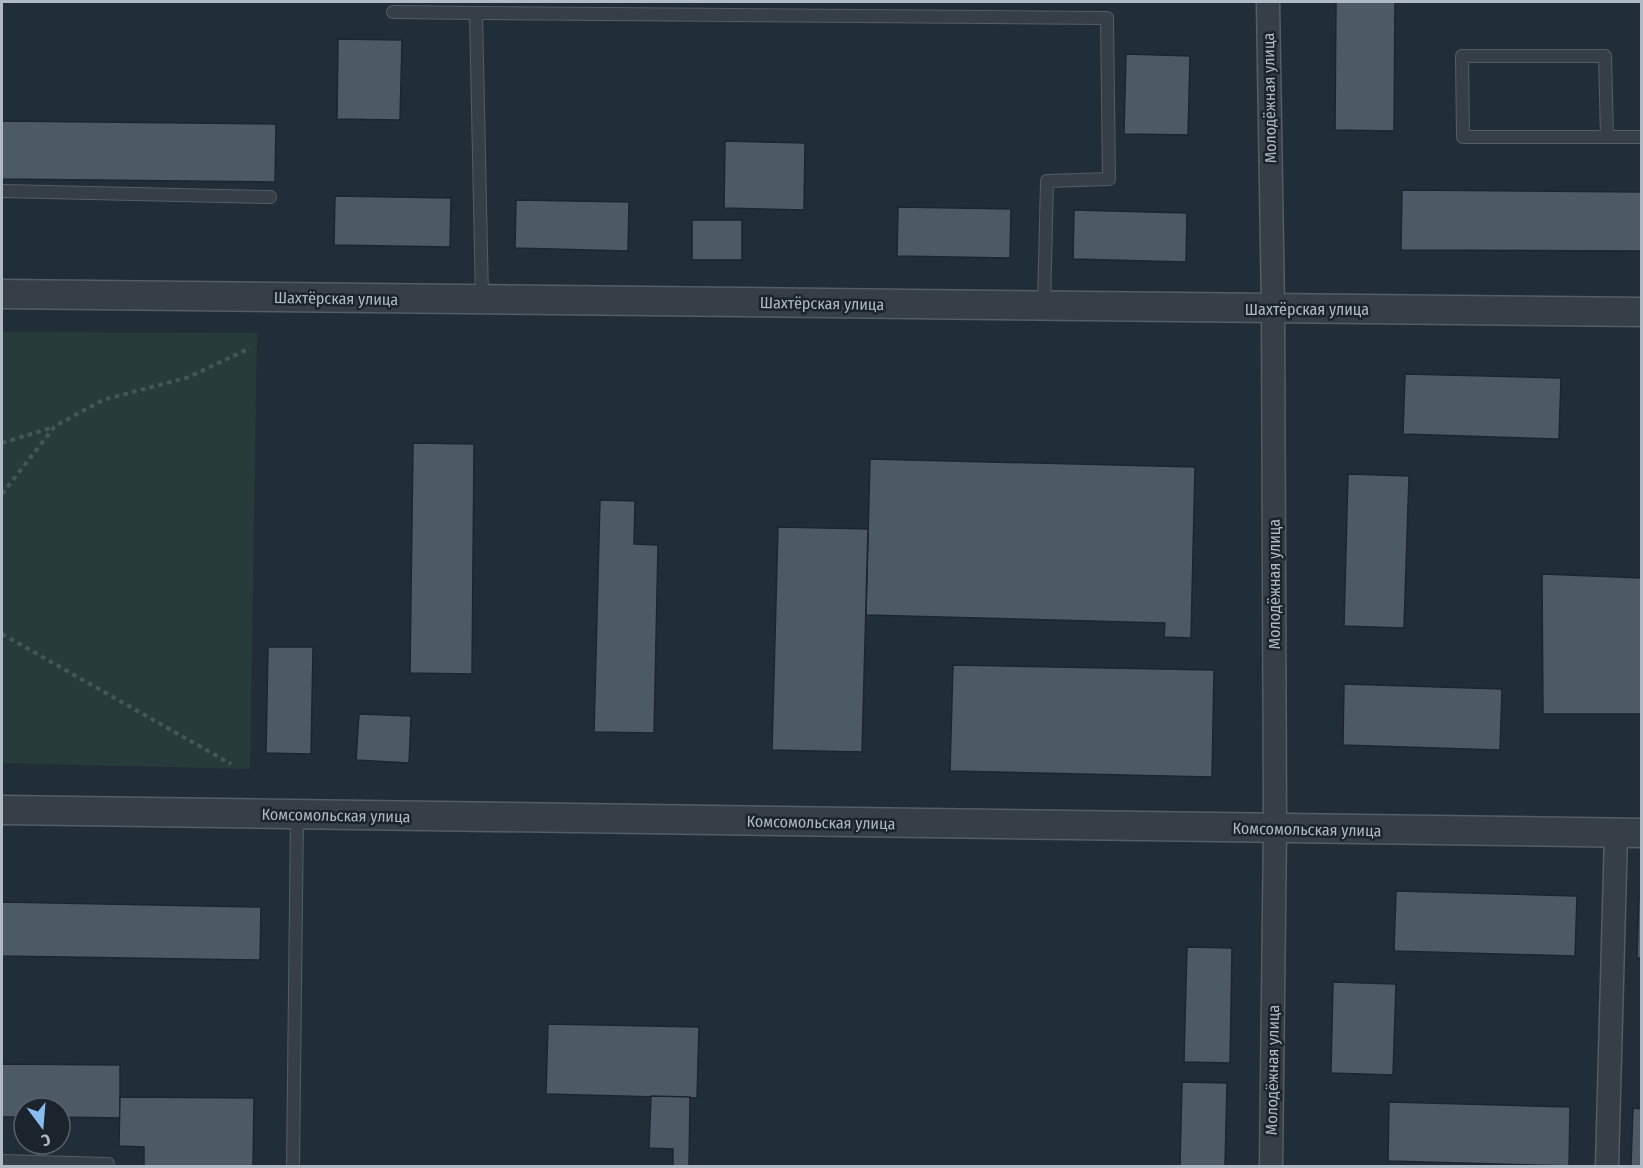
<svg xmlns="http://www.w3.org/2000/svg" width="1643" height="1168" font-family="'Fira Sans Condensed',sans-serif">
  <rect width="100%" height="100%" fill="#222e37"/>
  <polygon fill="#273c3a" points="2,332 257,333 250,769 2,763"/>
  <g fill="#4d5a66" stroke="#1d262e" stroke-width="1.5">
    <polygon points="1336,2 1395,2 1394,131 1335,130"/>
    <polygon points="338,39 402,40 400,120 337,119"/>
    <polygon points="1126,54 1190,56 1188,135 1124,134"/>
    <polygon points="2,121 276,124 275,182 2,179"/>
    <polygon points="725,141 805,143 804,210 724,208"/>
    <polygon points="1402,190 1642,192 1642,251 1401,250"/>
    <polygon points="335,196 451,198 450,247 334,245"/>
    <polygon points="516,200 629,202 628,251 515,248"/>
    <polygon points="898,207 1011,209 1010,258 897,256"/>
    <polygon points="1074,210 1187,213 1186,262 1073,259"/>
    <rect x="692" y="220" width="50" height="40"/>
    <polygon points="1405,374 1561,378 1559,439 1403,434"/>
    <polygon points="413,443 474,444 472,674 410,673"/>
    <polygon points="870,459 1195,467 1191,638 1164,637 1165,623 866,615"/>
    <polygon points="1348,474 1409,476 1404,628 1344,626"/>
    <polygon points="600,500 635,501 634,544 658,545 654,733 594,732"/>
    <polygon points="778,527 868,529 862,752 772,750"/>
    <polygon points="1542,574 1642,578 1642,714 1543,714"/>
    <polygon points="268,647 313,647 311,754 266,753"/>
    <polygon points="953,665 1214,670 1212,777 950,771"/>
    <polygon points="1344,684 1502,689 1500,750 1343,745"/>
    <polygon points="359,714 411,716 409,763 356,760"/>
    <polygon points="1396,891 1577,896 1575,956 1394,951"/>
    <polygon points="1639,898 1642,898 1642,958 1637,958"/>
    <polygon points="2,902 261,907 260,960 2,956"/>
    <polygon points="1187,947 1232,948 1230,1063 1184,1062"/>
    <polygon points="1333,982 1396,984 1393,1075 1331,1073"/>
    <polygon points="548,1024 699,1027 697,1098 546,1094"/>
    <polygon points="2,1064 120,1065 120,1118 60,1117 60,1108 24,1108 24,1117 2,1117"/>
    <polygon points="1182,1082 1227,1083 1225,1166 1180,1166"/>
    <polygon points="651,1096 690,1097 689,1166 673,1166 673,1149 649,1148"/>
    <polygon points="120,1097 254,1098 253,1166 144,1166 144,1147 119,1146"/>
    <polygon points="1389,1102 1570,1107 1569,1166 1388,1161"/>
    <polygon points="1633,1108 1642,1109 1642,1166 1631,1166"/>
  </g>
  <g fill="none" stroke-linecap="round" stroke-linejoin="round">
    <g stroke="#535d65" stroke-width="14">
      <g id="service">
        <polyline points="393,12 476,13 482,299"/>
        <polyline points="476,13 1107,18 1109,179 1047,181 1044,306"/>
        <polyline points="1607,137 1605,56 1462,56 1463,137 1642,137"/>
        <polyline points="2,191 270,197"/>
        <polyline points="2,1161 108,1164 108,1166"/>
        <polyline points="293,1166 297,814"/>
      </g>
    </g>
    <g stroke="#535d65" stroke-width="25">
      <g id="minor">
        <polyline points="1268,2 1273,308 1275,829 1271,1166"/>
        <polyline points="1607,1166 1616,833"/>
      </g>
    </g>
    <g stroke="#535d65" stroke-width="31">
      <g id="tertiary">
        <polyline points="2,294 1642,312"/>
        <polyline points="2,810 1642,833"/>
      </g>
    </g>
    <g stroke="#445757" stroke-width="4" stroke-dasharray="4.5 4.5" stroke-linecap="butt">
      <polyline points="2,443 54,427"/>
      <polyline points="2,494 55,426 103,400 189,377 250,348"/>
      <polyline points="2,634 231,764"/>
    </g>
    <use href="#service" stroke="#363f48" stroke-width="12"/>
    <use href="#minor" stroke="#363f48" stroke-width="22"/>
    <use href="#tertiary" stroke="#363f48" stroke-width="28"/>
  </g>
  <g text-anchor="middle" stroke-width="5" stroke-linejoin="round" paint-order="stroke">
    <g font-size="16" fill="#b0bac4" stroke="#1b242c">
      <text transform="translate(1269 98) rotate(-91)" y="6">Молодёжная улица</text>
      <text transform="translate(336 298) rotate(1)" y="6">Шахтёрская улица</text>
      <text transform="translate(822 303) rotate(1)" y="6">Шахтёрская улица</text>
      <text x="1307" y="315">Шахтёрская улица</text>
      <text transform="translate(1274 584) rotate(-90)" y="6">Молодёжная улица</text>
      <text transform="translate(336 815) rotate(1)" y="6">Комсомольская улица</text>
      <text transform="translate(821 822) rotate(1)" y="6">Комсомольская улица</text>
      <text transform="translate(1307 829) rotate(1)" y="6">Комсомольская улица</text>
      <text transform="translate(1272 1070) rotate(-89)" y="6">Молодёжная улица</text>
    </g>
  </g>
  <rect width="1643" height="1168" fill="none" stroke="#b0bac4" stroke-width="6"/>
  <g transform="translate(42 1126) rotate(164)"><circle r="28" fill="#1b242c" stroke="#576069" stroke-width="1.5"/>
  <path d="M0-4.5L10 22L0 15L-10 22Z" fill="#89bdf0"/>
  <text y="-9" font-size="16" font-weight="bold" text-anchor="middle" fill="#b0bac4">С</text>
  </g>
</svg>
